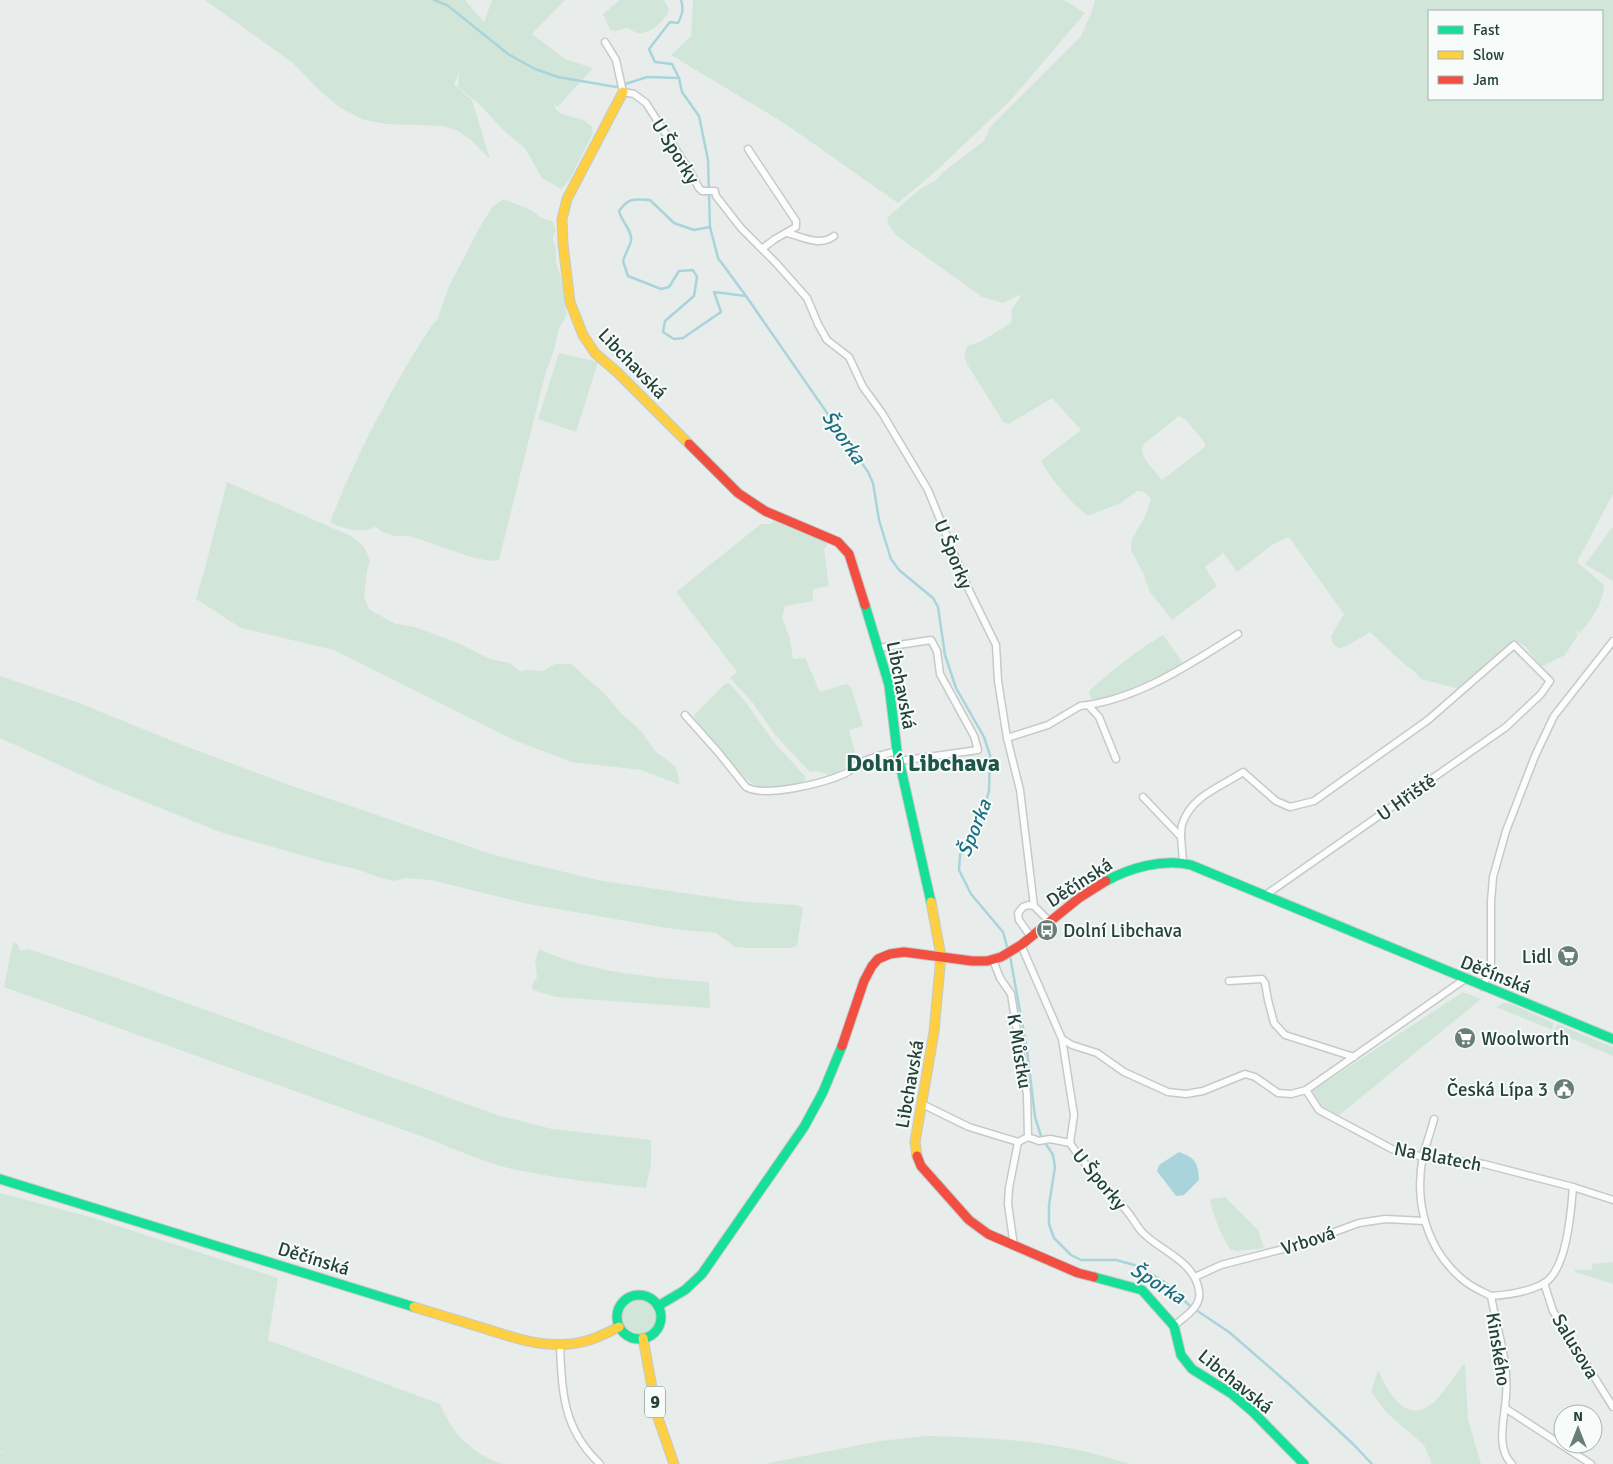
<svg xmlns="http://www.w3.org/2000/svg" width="1613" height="1464" font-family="Signika,sans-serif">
  <rect width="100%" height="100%" fill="#e8edeb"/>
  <g fill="#d1e6d8" fill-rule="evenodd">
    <path d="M205,0H465L484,22L492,0H565L532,34L565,59L593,68L558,107L554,104C556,117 575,116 585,121C588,123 590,125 592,127L593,133L569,181L561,189L542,178L525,148L506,133L478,103L458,87L459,73L454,84L472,100L490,159L471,140L458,131L444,126L387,124L364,120L339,107L319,90L293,63Z"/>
    <path d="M620,0H664L669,10C666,20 649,35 638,33C634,32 630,29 627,28L615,31L610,30L603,14Z"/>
    <polygon points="693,0 1064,0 1085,13 1010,101 935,172 898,203 784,123 671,55 691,36"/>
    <path d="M1095,0H1613V494L1577,562L1604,585C1603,605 1592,618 1580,633L1578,631L1576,633L1578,635L1565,655L1541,667L1525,646L1514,640L1459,689L1421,679L1413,670L1405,665L1370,632L1350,644L1339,649L1333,644L1331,636L1344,614L1289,537L1275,543L1237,572L1223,553L1205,567L1217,586L1172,620L1150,592L1143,573L1131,550V541L1145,516L1151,499L1144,492L1137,491L1121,503L1088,516C1071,504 1051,479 1041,461L1081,430L1052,398L1009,424L1004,423L967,364L964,355L967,346L980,342L1011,323L1012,319L1011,310L1021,296L1019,295L1003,303L982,297L896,235L887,222L889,216L920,189L935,181L943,172L984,141L990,127L1081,36L1092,11ZM1429,11H1602V99H1429ZM1179,416L1186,420L1205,443V447L1162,480C1155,470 1137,456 1144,444Z"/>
    <path d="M504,199L531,210L540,217L553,222L556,230L553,236V241L556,248V262L561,278L567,315L559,328L553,354L546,371L499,560L489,561L471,557L410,536H395L380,531L378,528L374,527C363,534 342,529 330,522C357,453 392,386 432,325L437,320L449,286L481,225L493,206Z"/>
    <polygon points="559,353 598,362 576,432 538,419"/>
    <polygon points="227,482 351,536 364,547 370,560 367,571 364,597 370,610 396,624 415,627 458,643 490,659 510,663 520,671 526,670 543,671 555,664 571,664 605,694 622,714 641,731 655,751 676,767 680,785 641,770 571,762 514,740 334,650 241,628 196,599 205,568"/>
    <polygon points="774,521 827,542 827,546 824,549 829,586 813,589 813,601 785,606 782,618 790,639 793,659 805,658 820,692 846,684 851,687 863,726 849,730 857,759 836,773 828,775 819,771 810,772 776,736 753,703 730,678 737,672 676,592 761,524 770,524"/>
    <polygon points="1612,528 1613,529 1613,581 1585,564"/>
    <path d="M1163,635L1183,663L1169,672L1108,698L1094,700L1090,697L1089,691C1112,670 1136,651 1163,635Z"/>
    <polygon points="0,676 74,701 185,746 295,787 497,856 602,881 746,902 797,905 803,908 797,946 790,948 747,948 735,947 716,933 673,929 528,904 431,880 405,878 395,881 384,879 356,869 329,863 220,832 103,785 0,738"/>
    <path d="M729,683L744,700L774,742L803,774L806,777L803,784C789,786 773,790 760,787C744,784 708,734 696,720L694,715L725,684Z"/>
    <path d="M13,942L18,945L20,951L28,949L117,978L497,1115L552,1129L651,1140V1163L646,1188C603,1184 555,1178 512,1169C484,1162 456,1150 429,1139L4,987Z"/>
    <path d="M539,949C586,972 656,978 709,982L710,1008L556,997L533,990L532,985L537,977L535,961Z"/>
    <polygon points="1463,992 1481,999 1338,1116 1321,1105 1312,1091"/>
    <polygon points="1503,1003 1509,1003 1554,1023 1552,1030 1496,1007"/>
    <polygon points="1557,1024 1613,1047 1613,1056 1554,1031"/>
    <path d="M0,1193L90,1217L278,1278L268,1340L440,1404C452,1434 473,1454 503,1464H0V1452L8,1454L0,1451Z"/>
    <path d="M1225,1197L1258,1230L1264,1248L1236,1251L1230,1249C1221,1235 1213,1216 1210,1199Z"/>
    <polygon points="1613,1262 1613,1284 1575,1272 1575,1270 1592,1270 1592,1264"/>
    <circle cx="639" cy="1317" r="17"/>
    <path d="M1465,1363L1468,1420L1481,1464H1432L1424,1445L1387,1413L1371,1392L1378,1370C1389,1394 1408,1428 1436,1400C1447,1388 1455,1374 1465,1363Z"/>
    <path d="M926,1436C977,1437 1027,1439 1078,1450C1095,1453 1112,1459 1130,1464H764L880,1441Z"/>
  </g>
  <path fill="#a9d4db" d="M1179,1152C1195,1158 1198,1162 1199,1180L1184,1195L1176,1196L1157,1171L1159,1165Z"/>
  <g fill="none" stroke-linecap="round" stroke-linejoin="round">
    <g stroke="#a9d4db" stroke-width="2.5">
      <polyline points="434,0 447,5 508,54 535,69 558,77 616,87 647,77 679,78"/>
      <path d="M681,0C684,9 682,15 678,23L670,22L649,49L655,62L672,64L679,78L682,92L699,116L708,160L710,227L718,258L746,296L868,472L873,483L879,520L891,559L899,570L933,598L938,607L945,655L956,688L984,737L990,755L989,791L980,823L960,855L959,870L971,894L1003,932L1008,950"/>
      <path d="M710,227L694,230L674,223L650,200C635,199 629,197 619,211C621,221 633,231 631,241C629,248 625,254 623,261L628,276L661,289L669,287L679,271L693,270L697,277L694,296L665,321L663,332L674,339L683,338L721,312L714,292L746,296"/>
      <polyline points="1010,956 1027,1050 1035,1117 1041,1136 1053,1155 1055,1167 1049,1205 1049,1224 1054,1238 1071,1255 1081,1260 1116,1260 1138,1266 1166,1283 1190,1306 1229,1332 1291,1386 1353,1444 1372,1464"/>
    </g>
    <g stroke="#c5cac8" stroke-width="9">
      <g id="street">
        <polyline points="605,42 616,60 623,92 634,94 646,103 689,170 699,188 702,191 715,191 716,196 741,228 776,263 807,298 818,324 827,340 849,357 863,387 882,413 928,490 968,588 996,645 998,681 1007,738 1020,790 1034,906"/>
        <polyline points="748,149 796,221 796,227 775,239 763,248"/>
        <path d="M787,233C803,237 820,247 834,236"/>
        <polyline points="879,648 931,640 937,651 940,674 974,736 978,750 899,761"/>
        <path d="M1088,705C1143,696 1192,663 1238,634"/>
        <path d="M685,715L718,752L746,787C765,798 824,783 844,774C850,771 855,766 860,763C871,757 885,754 897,751"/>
        <polyline points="1007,738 1048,725 1080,706 1088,705 1099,717 1116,759"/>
        <polyline points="1143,797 1181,837 1183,862"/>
        <path d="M1181,837C1181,833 1181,826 1183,822C1193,795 1221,787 1243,772L1276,801L1290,807L1314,801L1428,720L1514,645L1550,681L1541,694L1506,727L1267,894"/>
        <polyline points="1031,937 1019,920 1018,913 1023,907 1028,905 1034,906 1049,921"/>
        <path d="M1021,945L1062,1039L1074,1115L1070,1143C1086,1168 1107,1188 1126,1210C1132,1217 1136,1225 1142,1232C1160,1251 1195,1261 1199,1291C1202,1307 1185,1316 1174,1326"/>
        <polyline points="993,960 1000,978 1011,994 1027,1094 1028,1137 1018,1142 1009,1188 1008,1204 1014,1246"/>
        <polyline points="1229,981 1262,979 1265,983 1268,1000 1274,1023 1285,1035 1354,1057"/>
        <polyline points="1483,987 1491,965 1491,902 1493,877 1506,831 1535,756 1554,716 1613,641"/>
        <polyline points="1062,1039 1072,1045 1097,1053 1124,1072 1168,1092 1186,1094 1203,1091 1245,1074 1255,1077 1278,1093 1291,1094 1306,1090 1319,1110 1392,1149 1423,1157 1484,1164 1573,1187 1613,1200"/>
        <polyline points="1306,1090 1465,979"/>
        <polyline points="922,1104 969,1127 1018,1142"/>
        <path d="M1434,1119C1431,1131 1426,1144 1423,1156C1414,1201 1426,1248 1461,1278C1469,1286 1481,1291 1491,1296C1497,1330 1509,1362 1506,1396C1505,1417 1495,1448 1512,1464"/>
        <polyline points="1028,1137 1039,1141 1050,1139 1070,1143"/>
        <polyline points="1195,1277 1221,1265 1299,1245 1359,1223 1385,1219 1425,1221"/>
        <polyline points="1544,1283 1553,1311 1613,1407"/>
        <path d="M1491,1296C1508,1295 1527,1292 1543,1284C1567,1271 1571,1212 1573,1187"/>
        <path d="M560,1345C562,1393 563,1429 600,1464"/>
        <polyline points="1505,1408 1591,1464"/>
      </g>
    </g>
    <g stroke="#c3cbc8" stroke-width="11">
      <g id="fast">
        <polyline points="865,605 889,685 897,751 931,902"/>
        <path d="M1106,881C1130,868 1163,858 1191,865L1613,1039"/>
        <polyline points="0,1179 414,1307"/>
        <polyline points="1094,1277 1142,1290 1174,1326 1181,1355 1192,1369 1232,1394 1252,1411 1304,1464"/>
        <circle cx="639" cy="1317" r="22"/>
        <polyline points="658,1306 685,1290 702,1274 804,1127 823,1092 842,1046"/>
      </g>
    </g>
    <g stroke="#c3cbc8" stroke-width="11">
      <g id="slow">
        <polyline points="623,92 567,199 562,219 563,244 570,302 583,335 595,353 617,372 689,444"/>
        <polyline points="917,1156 915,1142 934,1032 941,956 931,902"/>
        <path d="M414,1307C437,1314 460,1321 483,1328C511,1337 539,1347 569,1344C587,1343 603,1335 619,1327"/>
        <polyline points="643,1338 657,1415 674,1464"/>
      </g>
    </g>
    <g stroke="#c3cbc8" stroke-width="11">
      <g id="jam">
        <polyline points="689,444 738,493 765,511 838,542 849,554 865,605"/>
        <polyline points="842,1046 864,981 872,966 878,959 890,954 904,952 972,961 987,961 1001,957 1021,945 1079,898 1106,881"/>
        <polyline points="917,1156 921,1166 969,1220 988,1234 1078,1273 1094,1277"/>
      </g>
    </g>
    <use href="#street" stroke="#fcfcfc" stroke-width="6"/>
    <use href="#fast" stroke="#16e098" stroke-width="9"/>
    <use href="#slow" stroke="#ffcf43" stroke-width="9"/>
    <use href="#jam" stroke="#f24e42" stroke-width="9"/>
  </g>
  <defs>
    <g id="bus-disc" transform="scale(1.125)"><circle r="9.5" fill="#697e78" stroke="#f7fbf9"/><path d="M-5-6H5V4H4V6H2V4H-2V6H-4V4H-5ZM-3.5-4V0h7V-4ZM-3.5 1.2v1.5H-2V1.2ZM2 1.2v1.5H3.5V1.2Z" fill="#fff"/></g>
    <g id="supermarket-disc" transform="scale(1.125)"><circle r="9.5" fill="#697e78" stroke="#f7fbf9"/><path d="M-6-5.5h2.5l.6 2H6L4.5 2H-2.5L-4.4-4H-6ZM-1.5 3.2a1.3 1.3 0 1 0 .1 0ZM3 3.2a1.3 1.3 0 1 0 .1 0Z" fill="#fff"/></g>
    <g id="civic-disc" transform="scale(1.125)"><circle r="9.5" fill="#697e78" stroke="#f7fbf9"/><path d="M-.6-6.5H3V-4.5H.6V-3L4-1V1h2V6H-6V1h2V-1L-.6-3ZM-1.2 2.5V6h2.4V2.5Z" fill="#fff"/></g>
  </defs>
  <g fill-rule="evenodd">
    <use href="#bus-disc" x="1047" y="930"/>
    <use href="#supermarket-disc" x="1568" y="956"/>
    <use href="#supermarket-disc" x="1465" y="1038"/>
    <use href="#civic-disc" x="1564" y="1089"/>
  </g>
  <g text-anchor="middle" stroke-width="4" stroke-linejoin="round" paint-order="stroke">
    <rect fill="#f7fbf9" stroke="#637a73" stroke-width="1" x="645" y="1386.5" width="20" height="31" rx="4"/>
    <g font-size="18" font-weight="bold" fill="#24423a">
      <text x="655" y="1408">9</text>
    </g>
    <g font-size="19" fill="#24423a" stroke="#f7fbf9">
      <text transform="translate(676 151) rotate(58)" y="7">U Šporky</text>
      <text transform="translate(633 363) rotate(46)" y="7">Libchavská</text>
      <text transform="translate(954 554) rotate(68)" y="7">U Šporky</text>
      <text transform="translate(902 685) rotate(79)" y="7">Libchavská</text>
      <text transform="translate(1406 797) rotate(-35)" y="7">U Hřiště</text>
      <text transform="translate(1079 882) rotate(-33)" y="7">Děčínská</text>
      <text transform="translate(1496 974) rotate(22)" y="7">Děčínská</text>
      <text transform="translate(1020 1051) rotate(81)" y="7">K Můstku</text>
      <text transform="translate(909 1084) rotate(-80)" y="7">Libchavská</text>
      <text transform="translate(1438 1156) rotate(11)" y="7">Na Blatech</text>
      <text transform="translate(1100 1179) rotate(50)" y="7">U Šporky</text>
      <text transform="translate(1308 1240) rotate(-18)" y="7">Vrbová</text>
      <text transform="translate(314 1258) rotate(17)" y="7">Děčínská</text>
      <text transform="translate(1576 1346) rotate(59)" y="7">Salusova</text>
      <text transform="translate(1499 1349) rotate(81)" y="7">Kinského</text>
      <text transform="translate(1236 1381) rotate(39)" y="7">Libchavská</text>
    </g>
    <g font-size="19" fill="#24423a" stroke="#f7fbf9" text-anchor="start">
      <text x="1063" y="937">Dolní Libchava</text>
      <text x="1552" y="963" text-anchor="end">Lidl</text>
      <text x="1481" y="1045">Woolworth</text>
      <text x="1548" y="1096" text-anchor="end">Česká Lípa 3</text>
    </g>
    <g font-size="20" font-style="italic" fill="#1c6f80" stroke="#f7fbf9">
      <text transform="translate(844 437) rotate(55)" y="7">Šporka</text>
      <text transform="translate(974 828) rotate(-68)" y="7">Šporka</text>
      <text transform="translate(1158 1283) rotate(32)" y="7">Šporka</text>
    </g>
    <g font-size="24" font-weight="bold" fill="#1f5548" stroke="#f7fbf9">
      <text x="923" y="771">Dolní Libchava</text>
    </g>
  </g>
  <rect x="1428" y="10" width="175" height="90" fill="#f7fbf9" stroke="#a3b1ad"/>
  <rect x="1438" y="26" width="25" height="8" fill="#16e098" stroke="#a3b1ad"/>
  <text x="1473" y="35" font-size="15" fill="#24423a">Fast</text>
  <rect x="1438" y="51" width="25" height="8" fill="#ffcf43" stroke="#a3b1ad"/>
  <text x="1473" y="60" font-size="15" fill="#24423a">Slow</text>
  <rect x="1438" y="76" width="25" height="8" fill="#f24e42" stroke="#a3b1ad"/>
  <text x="1473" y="85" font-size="15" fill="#24423a">Jam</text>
  <g transform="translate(1578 1429)"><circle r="24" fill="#f7fbf9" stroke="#a3b1ad"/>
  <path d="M0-4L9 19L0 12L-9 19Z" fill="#697e78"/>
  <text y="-8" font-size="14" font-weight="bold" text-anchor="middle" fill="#24423a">N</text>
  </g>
</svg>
